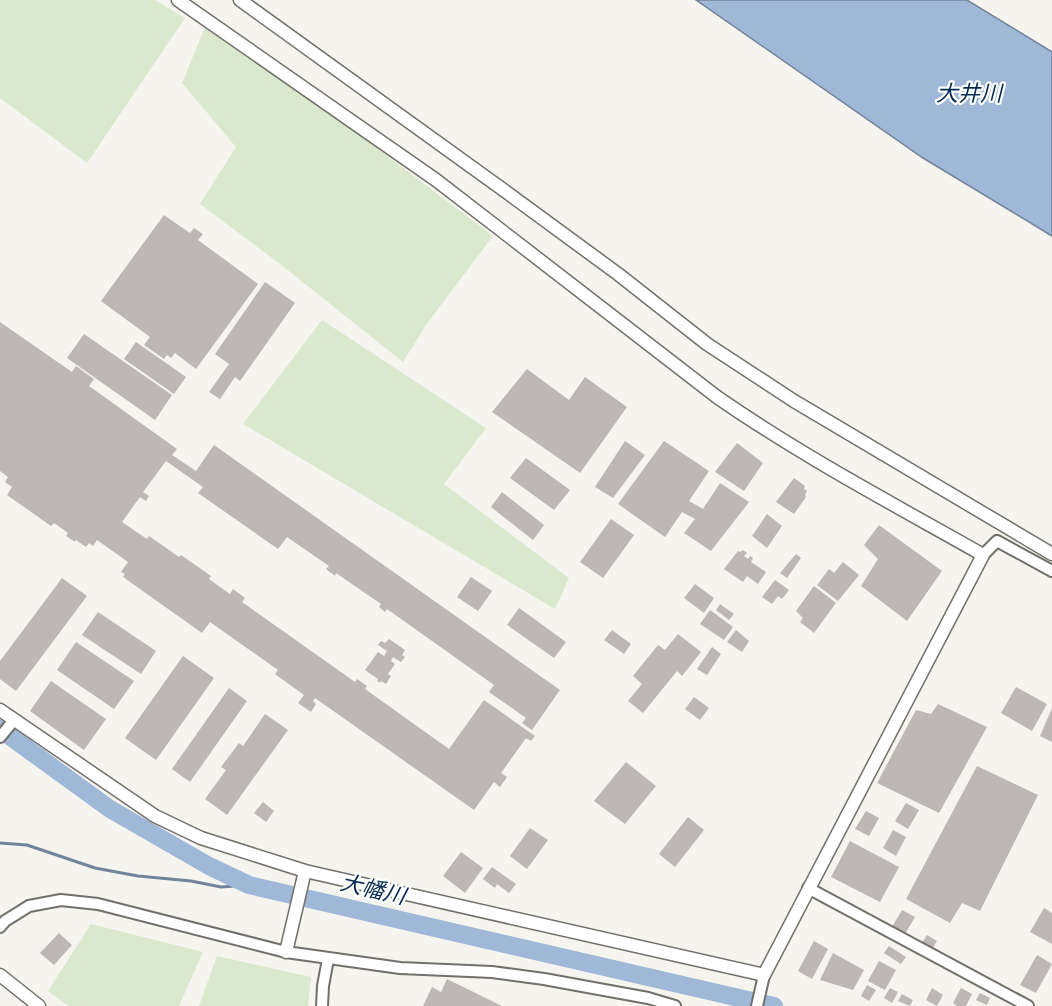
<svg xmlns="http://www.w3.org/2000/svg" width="1052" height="1006" font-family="'Source Serif 4','Noto Sans JP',serif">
  <rect width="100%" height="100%" fill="#f6f4ef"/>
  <g fill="#dae9cd">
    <polygon points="0,0 155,0 185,18 87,163 0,98"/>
    <polygon points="208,20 493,236 426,325 403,362 280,264 200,204 236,147 182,83"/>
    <polygon points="322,320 486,428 444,484 569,578 555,609 243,424"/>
    <polygon points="91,924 203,952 179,1006 68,1006 48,991"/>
    <polygon points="217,956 311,977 308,1006 199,1006"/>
  </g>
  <polygon fill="#9fb8d7" stroke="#73849a" stroke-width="1.5" points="696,0 967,0 1052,52 1052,236 923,158"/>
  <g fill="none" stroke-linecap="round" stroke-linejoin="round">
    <polyline stroke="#73849a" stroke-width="3" points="0,843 27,845 95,868 138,876 191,881 221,887 249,885"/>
    <polyline stroke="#9fb8d7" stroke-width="18" points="0,729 110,809 209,866 249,885 774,1006"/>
  </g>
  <g fill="#bdb7b6">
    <polygon points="164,215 190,233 194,228 203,234 198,240 258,284 196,369 175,353 171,358 167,355 164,359 144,345 150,337 101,301"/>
    <polygon points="265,282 295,303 240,381 235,377 220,399 209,392 229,364 215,354"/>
    <polygon points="0,322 72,372 76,366 94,379 89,386 177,449 172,455 196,471 214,445 560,690 532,730 522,723 526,718 489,692 494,685 387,609 385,612 379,607 381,604 336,573 335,576 326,569 329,566 287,537 278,549 198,493 203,487 166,461 143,492 149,496 146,501 140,497 122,522 147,539 149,536 179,557 181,555 211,576 209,579 230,594 233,589 245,598 242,602 355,682 357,679 367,686 365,689 449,749 484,700 535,736 531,741 526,738 501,773 507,777 500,787 494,782 474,810 315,698 313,701 316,704 311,712 298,703 304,695 275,674 278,670 210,622 202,633 123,577 125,574 121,572 128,562 97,540 93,546 89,543 86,547 76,540 75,542 66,536 68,533 54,523 51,526 7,495 12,487 5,482 8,477 0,471"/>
    <polygon points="84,334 172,395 155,420 67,358"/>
    <polygon points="136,342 186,377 174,394 124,359"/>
    <polygon points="527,369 569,400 585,377 627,407 580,473 492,412"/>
    <polygon points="625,441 645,455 613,498 595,487"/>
    <polygon points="664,441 709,471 689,501 703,509 720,483 749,502 711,551 684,533 695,519 682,512 665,537 618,504"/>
    <polygon points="737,443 763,463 744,491 715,472"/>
    <polygon points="526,458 570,490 554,510 510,478"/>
    <polygon points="794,478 805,486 804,489 807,491 805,495 806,497 794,514 776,502"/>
    <polygon points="502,492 544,525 533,540 491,507"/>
    <polygon points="767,514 782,526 767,548 752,536"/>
    <polygon points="611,519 634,535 603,578 580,562"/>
    <polygon points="879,525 942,571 907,621 861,586 878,559 864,545"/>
    <polygon points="743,550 747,553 744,556 748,559 750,556 753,558 751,562 766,572 758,584 747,576 743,582 724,569 738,551 740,552"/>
    <polygon points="796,554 801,558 787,578 780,573"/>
    <polygon points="843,562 859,575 838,601 817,585 829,569 834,573"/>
    <polygon points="471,577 492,591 478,611 457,597"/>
    <polygon points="62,578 87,596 16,691 0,679 0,661"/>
    <polygon points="775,580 789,590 782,599 778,596 772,604 762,597"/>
    <polygon points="695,584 714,598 704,613 684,598"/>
    <polygon points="814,586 836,603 814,633 800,622 803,618 796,611"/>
    <polygon points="720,604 734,614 729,620 716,610"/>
    <polygon points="519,608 566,642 554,658 507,625"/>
    <polygon points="710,610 733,627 724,640 700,624"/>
    <polygon points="98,612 156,651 141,674 82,635"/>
    <polygon points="612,630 631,644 624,654 604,640"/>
    <polygon points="736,630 749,641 742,652 727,642"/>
    <polygon points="678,634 701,652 682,676 677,671 643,713 628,701 642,684 633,676 658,645 665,650"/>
    <polygon points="389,639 405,650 402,655 405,657 401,662 393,657 391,661 395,664 388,674 391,676 386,684 381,681 380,683 377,681 378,679 365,670 378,652 384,656 387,651 378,645 381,641 385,643"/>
    <polygon points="76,642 134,681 114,709 57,670"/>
    <polygon points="712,647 721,654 707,675 697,669"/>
    <polygon points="183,656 214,678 156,760 125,738"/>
    <polygon points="51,681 106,719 84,750 30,711"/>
    <polygon points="1016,687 1047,704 1032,731 1001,713"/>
    <polygon points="229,688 247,701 190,782 172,769"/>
    <polygon points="694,697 709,708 700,720 685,709"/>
    <polygon points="938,704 987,727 939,813 877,783 916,710 931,714"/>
    <polygon points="1052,708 1052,742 1040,736"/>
    <polygon points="265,714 288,730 227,815 205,799 226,770 221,767 239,743 243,746"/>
    <polygon points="626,762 656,786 625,824 594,801"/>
    <polygon points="977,766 1038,795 980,911 962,903 950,923 906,899"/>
    <polygon points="263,802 274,811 266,822 254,813"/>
    <polygon points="906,803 919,810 908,829 895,821"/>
    <polygon points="866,811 879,818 869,836 855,829"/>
    <polygon points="688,817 704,830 675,867 659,854"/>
    <polygon points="530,828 548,840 527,869 510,856"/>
    <polygon points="893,830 906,837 896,856 883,848"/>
    <polygon points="850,841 899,867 880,902 831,877"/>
    <polygon points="461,852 483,868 465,893 443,876"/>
    <polygon points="492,867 516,884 509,893 497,884 495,888 483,879"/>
    <polygon points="1044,908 1052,913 1052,944 1030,932"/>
    <polygon points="902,910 915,917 905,934 892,927"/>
    <polygon points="59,933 72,945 54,965 40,953"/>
    <polygon points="927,935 937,941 932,949 922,943"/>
    <polygon points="814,941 828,949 812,979 798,971"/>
    <polygon points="889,946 906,957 901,964 884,953"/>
    <polygon points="833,953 864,970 853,990 820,980"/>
    <polygon points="1037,955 1052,964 1036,993 1020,985"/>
    <polygon points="879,961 896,970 885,990 868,981"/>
    <polygon points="447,979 502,1006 423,1006 432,987 441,992"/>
    <polygon points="867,985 876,990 869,1001 861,996"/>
    <polygon points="890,988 898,992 892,1003 884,998"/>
    <polygon points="932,988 943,995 937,1006 926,1000"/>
    <polygon points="961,988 972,994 966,1006 957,1006 953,1003"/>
    <polygon points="980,993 990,998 987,1005 976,1000"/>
    <polygon points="902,994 913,1000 910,1006 898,1001"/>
  </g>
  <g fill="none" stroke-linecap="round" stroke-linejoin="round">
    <g stroke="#72706b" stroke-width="14">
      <g id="minor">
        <polyline points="983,555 997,541 1052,571"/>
        <polyline points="0,737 14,720"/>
        <polyline points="808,888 1028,1006"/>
        <polyline points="0,927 5,921 29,906 61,900 98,904 286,952 400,968 492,972 544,979 648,998 675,1006"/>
        <polyline points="322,1006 323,986 328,959"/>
        <polyline points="757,1006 764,975"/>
      </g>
    </g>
    <g stroke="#72706b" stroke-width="15">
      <g id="tertiary">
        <polyline points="240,0 509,194 618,274 707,344 794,401 1052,554"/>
        <path d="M0,710L155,816L201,838L305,871L764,975L983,555C893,504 802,456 717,397L436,180L178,0"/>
        <polyline points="286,952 305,871"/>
        <polyline points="0,975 39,1006"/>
      </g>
    </g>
    <use href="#minor" stroke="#fff" stroke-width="10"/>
    <use href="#tertiary" stroke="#fff" stroke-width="12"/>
  </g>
  <g text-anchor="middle" stroke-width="4.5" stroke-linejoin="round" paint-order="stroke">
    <g font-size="22" font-style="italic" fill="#062b52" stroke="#fff">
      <text x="969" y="101">大井川</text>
      <text transform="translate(373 889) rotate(13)" y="8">大幡川</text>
    </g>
  </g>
</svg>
